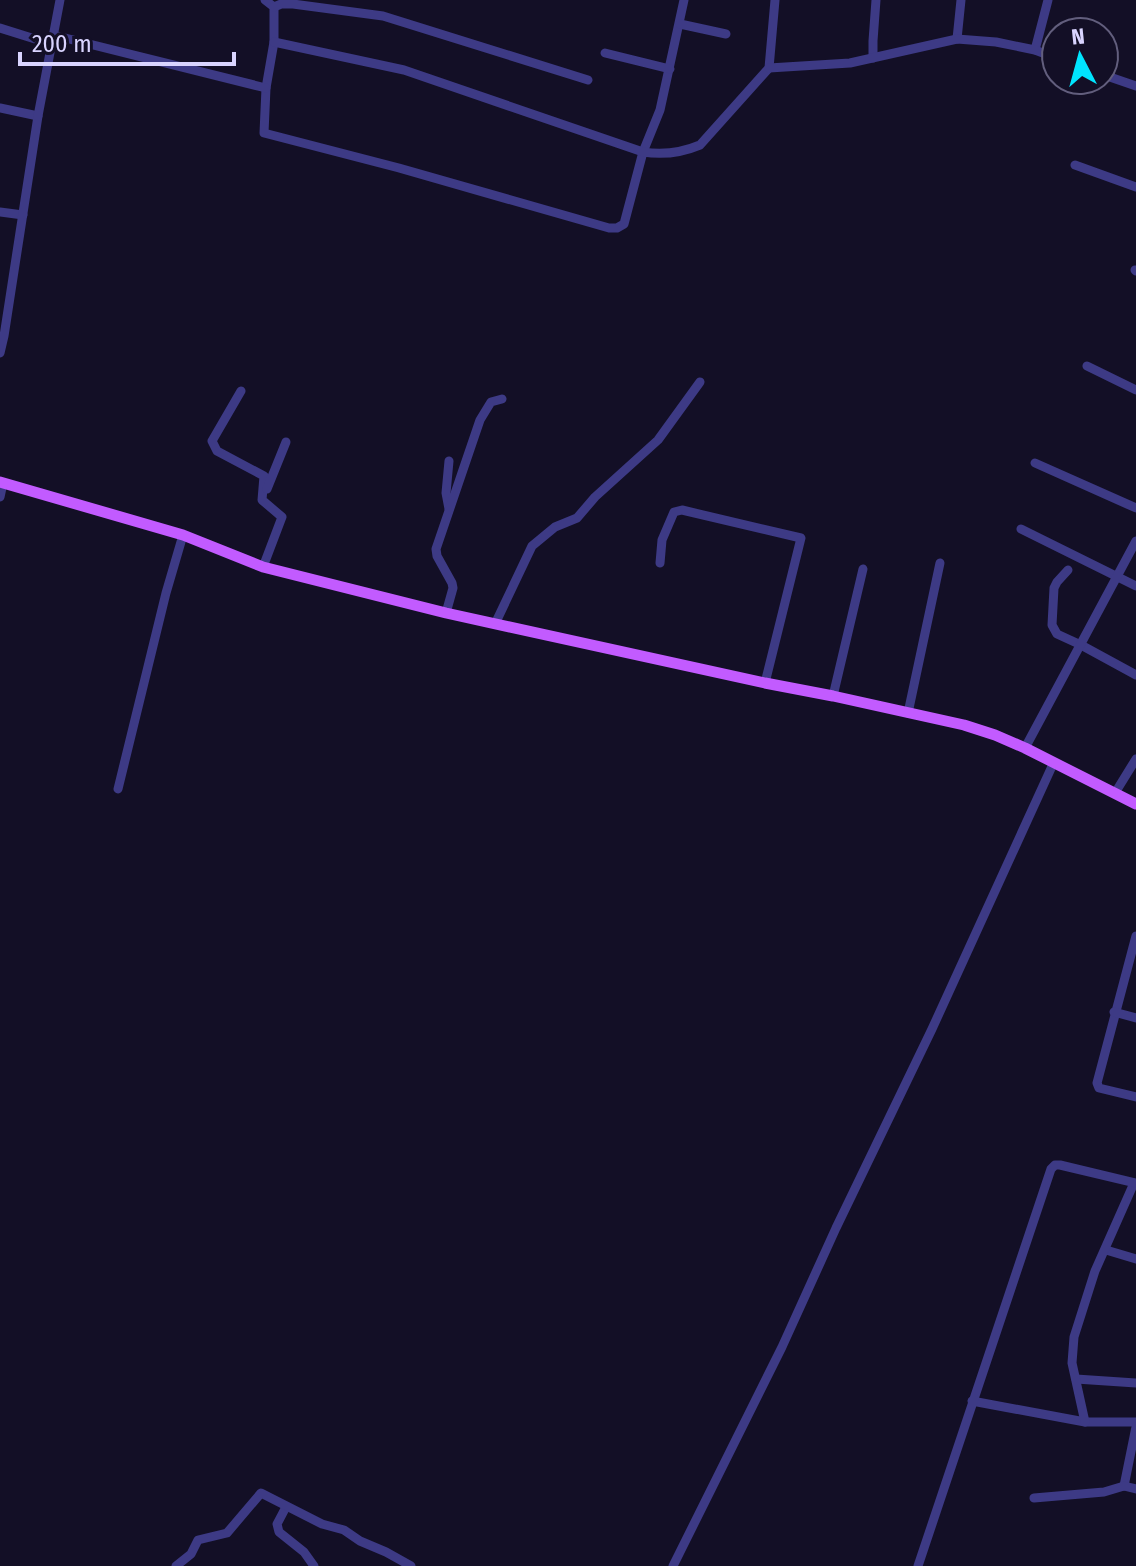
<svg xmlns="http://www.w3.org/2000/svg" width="1136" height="1566" font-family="'Fira Sans Condensed',sans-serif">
  <rect width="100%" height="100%" fill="#130f26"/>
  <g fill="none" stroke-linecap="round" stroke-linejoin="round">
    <g stroke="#3d3a85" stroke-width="9">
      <polyline points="265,0 274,7 274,42 266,88 264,133 399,168 609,228 617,228 624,224 643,152 660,110 684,0"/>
      <polyline points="274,7 281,4 293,4 383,16 588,80"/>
      <polyline points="680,24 726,34"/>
      <polyline points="0,28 51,44"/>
      <polyline points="53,35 266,88"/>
      <polyline points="957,39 961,0"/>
      <path d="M274,42L404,70L643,152C662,155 681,153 700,145L769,68L775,0"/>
      <polyline points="1035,50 1048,0"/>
      <polyline points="605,53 670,69"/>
      <polyline points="873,58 873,41 876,0"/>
      <polyline points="769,68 850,63 957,39 996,42 1035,50 1056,58"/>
      <polyline points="1104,75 1136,86"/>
      <polyline points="0,108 38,116"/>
      <polyline points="1075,165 1136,187"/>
      <polyline points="0,212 23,215"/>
      <polyline points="1135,270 1136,271"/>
      <polyline points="0,353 4,336 38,116 60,0"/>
      <polyline points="1087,366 1136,390"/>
      <polyline points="241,391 212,441 217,451 264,476 262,500 282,517 263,567"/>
      <polyline points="449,461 446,493 449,509"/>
      <polyline points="1035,463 1136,508"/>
      <polyline points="267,489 286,442"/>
      <polyline points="0,497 3,483"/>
      <polyline points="1021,529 1136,586"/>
      <polyline points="660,563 662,540 674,512 682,510 801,538 765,683"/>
      <polyline points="1068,570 1057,582 1054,588 1052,625 1057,634 1081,645 1136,675"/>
      <polyline points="446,613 453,588 452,583 437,556 436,549 480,420 491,402 502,399"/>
      <polyline points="495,624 532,546 555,527 577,518 595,497 658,440 700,382"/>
      <polyline points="833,696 863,569"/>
      <polyline points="908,713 940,563"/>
      <polyline points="1025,748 1136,541"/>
      <polyline points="118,789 166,593 183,535"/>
      <polyline points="1115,793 1136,759"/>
      <polyline points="1136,936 1097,1083 1099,1088 1136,1097"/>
      <polyline points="1114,1012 1136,1018"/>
      <polyline points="1106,1250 1136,1259"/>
      <polyline points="1076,1379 1136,1383"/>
      <polyline points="972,1401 1085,1422 1136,1422"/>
      <polyline points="1085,1422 1072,1363 1074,1337 1095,1271 1134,1183"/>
      <polyline points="1124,1486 1136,1427"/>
      <polyline points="1034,1498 1104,1492 1124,1486 1136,1489"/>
      <polyline points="286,1507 277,1524 279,1532 304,1552 314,1566"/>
      <polyline points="176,1566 191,1554 198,1540 227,1533 261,1493 322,1524 344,1530 360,1541 386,1552 411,1566"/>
      <polyline points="673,1566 782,1347 836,1228 932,1029 1054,762"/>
      <polyline points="918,1566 1051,1169 1055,1165 1060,1165 1136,1183"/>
    </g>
    <polyline stroke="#c25bff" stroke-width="11" points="0,482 183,535 263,567 446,613 765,683 833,696 964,725 995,735 1025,748 1136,804"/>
  </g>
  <g transform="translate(1080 56) rotate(354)"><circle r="38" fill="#130f26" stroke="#625e7d" stroke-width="2"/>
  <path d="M0-6L14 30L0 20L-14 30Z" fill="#00e5ff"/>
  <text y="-12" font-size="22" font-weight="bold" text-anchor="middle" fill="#d9d4ff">N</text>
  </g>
  <path d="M20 52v12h214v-12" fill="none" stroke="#d9d4ff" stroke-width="4"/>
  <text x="32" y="52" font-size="24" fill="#d9d4ff" stroke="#130f26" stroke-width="6" paint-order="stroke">200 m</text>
</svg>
